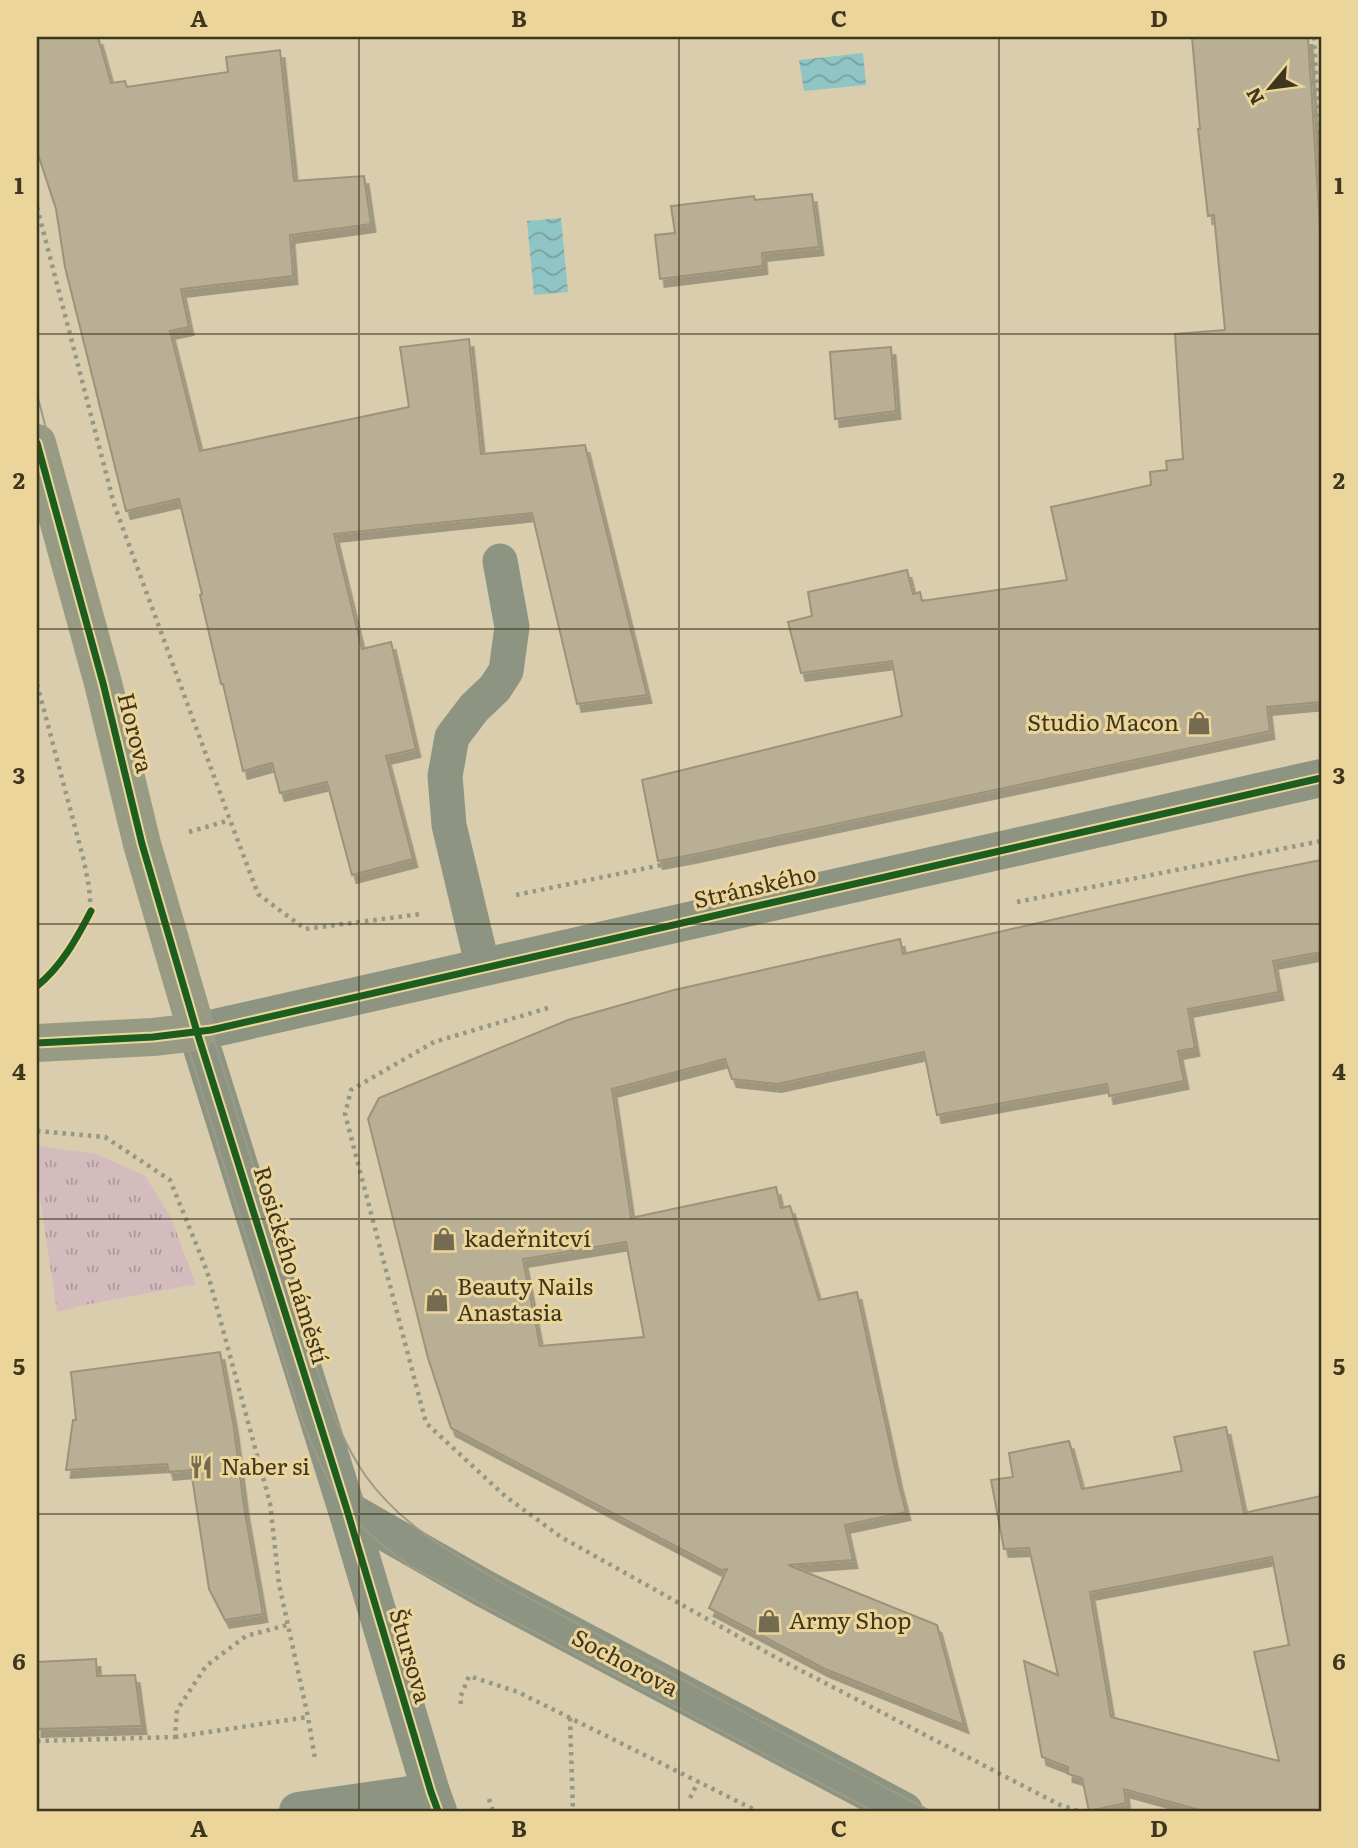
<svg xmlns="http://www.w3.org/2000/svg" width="1358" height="1848" font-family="Literata,serif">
  <defs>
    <pattern id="grass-tufts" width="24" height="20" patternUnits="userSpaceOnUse" patternTransform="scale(1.75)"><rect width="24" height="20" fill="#d4bbbe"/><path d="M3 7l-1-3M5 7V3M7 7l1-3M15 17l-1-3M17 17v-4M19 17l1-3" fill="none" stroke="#ad999a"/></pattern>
    <pattern id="water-waves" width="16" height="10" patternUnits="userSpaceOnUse" patternTransform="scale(1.75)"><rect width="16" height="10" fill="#90c5c5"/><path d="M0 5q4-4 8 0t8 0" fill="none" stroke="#77a19f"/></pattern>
    <filter id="shadow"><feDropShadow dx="4.5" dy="8" stdDeviation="0" flood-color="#0004"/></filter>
  </defs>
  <rect width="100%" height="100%" fill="#d9cdad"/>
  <polygon fill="url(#grass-tufts)" points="37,1146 97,1154 145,1176 170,1216 196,1284 84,1305 57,1312 37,1176"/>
  <g fill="url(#water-waves)">
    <polygon points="863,53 866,85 804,91 799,60"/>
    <polygon points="561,218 568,292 534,295 527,221"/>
  </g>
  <g fill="#b9af95" stroke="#9c9379" stroke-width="2" fill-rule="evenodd" filter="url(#shadow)">
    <polygon points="37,37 98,37 111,83 125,81 127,87 228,72 226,57 280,50 294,181 364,176 371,224 290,235 293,276 181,289 189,327 170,331 200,451 409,407 400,347 469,339 481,454 585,445 647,695 577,704 532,513 334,534 362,649 391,642 416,749 386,756 413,859 352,875 327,782 280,793 272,763 243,771 223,684 221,684 200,595 202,594 179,499 126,511 65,267 56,209 37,151"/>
    <polygon points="1192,37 1308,37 1321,244 1321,702 1267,707 1270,731 691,855 658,861 642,780 902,716 892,661 801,673 788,622 812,616 808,592 907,570 913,594 920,592 922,601 1067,580 1051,507 1151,485 1150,472 1167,470 1166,461 1183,459 1175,334 1225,330 1214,215 1208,216 1198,129 1200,129"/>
    <polygon points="812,194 819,247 762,253 763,266 660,279 655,235 675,233 671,206 754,196 755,200"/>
    <polygon points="891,347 896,411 835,419 830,352"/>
    <path d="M1321,860V952L1273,961L1279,992L1188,1009L1195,1048L1178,1051L1184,1081L1109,1096L1107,1084L937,1115L924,1052L777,1084L732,1079L725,1059L612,1089L631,1218L776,1187L781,1208L790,1206L819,1300L857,1292L898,1481L906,1512L845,1525L853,1560L788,1565L937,1625L964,1725L825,1669L709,1608L727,1569L721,1570L451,1428L428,1358L368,1119L379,1098L568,1020L674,990L900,939L903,954L1251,874ZM626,1242L644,1337L540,1346L523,1259Z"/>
    <polygon points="220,1352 234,1428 244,1507 263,1614 225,1620 209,1589 191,1470 169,1472 167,1464 66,1470 73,1420 76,1420 71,1372"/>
    <path d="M1226,1427L1244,1513L1321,1496V1811H1203L1124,1789L1126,1803L1089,1811L1082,1778L1068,1774V1767L1042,1757L1024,1661L1058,1675L1029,1548L1004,1549L991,1480L1013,1477L1009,1453L1069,1441L1082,1489L1182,1471L1174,1437ZM1272,1557L1289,1645L1254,1652L1279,1761L1111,1717L1090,1592Z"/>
    <polygon points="96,1659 97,1676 135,1675 142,1726 37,1729 37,1662"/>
  </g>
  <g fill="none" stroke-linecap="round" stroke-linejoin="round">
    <g stroke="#969784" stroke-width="4.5" stroke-dasharray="3.5 5" stroke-linecap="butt">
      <polyline points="1314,37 1321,163"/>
      <polyline points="37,207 114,504 230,820 258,894 305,929 421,914"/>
      <polyline points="37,684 84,861 89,887 91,911"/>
      <polyline points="189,832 230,820"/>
      <polyline points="516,895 1001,795"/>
      <polyline points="1017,902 1321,841"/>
      <polyline points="548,1008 434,1042 351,1090 345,1114 426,1423 505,1496 561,1537 775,1657 1060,1805 1079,1811"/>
      <polyline points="37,1131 105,1137 170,1180 207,1271 270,1503 279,1584 308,1717 315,1759"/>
      <polyline points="461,1704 460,1698 469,1676 518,1692 757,1811"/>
      <polyline points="570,1718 573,1811"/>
      <polyline points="175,1737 308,1717"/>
      <polyline points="37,1741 175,1737 177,1710 206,1666 246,1636 287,1625"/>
      <polyline points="690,1798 698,1782"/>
      <polyline points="489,1799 493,1811"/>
    </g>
    <polyline stroke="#8d9482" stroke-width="35" points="483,968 449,825 445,776 452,737 474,708 495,688 506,671 512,627 500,561"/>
    <g stroke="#8d9482" stroke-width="38">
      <polyline points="347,1510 485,1589 904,1811"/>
      <polyline points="298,1811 431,1792"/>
      <polyline points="438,1811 431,1792 347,1510 197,1032 1321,778"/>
    </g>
    <polyline stroke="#989b84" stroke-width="38" points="37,443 103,683 142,844 197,1032 153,1037 37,1043"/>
    <g stroke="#9d9b85" stroke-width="2">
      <path d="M37,394L66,505L114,677L153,842L309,1347C325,1390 338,1436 365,1475C403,1529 462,1559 518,1592L930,1811"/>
      <path d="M37,498L92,686L130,848L184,1034L303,1423C316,1454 328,1485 348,1512C366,1533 388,1550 410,1566L873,1811"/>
    </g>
    <g stroke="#ecd59a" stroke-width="11">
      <g id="cycleway">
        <polyline points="37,443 103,683 142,844 197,1032 347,1510 431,1792 438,1811"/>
        <path d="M37,986C61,967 77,938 91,911"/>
        <polyline points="37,1043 153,1037 211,1030 1321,778"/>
      </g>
    </g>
    <use href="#cycleway" stroke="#1b5e20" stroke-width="7"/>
  </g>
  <path fill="none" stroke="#3f361e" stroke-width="2" stroke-opacity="0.55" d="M359,37V1811M679,37V1811M999,37V1811M37,334H1321M37,629H1321M37,924H1321M37,1219H1321M37,1514H1321"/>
  <defs>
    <g id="shop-bare" transform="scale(1.89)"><path d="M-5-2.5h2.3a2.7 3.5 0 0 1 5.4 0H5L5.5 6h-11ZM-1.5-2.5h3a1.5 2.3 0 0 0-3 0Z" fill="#756b50" stroke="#ecd59a" stroke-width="2.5" paint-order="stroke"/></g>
    <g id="restaurant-bare" transform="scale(1.89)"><path d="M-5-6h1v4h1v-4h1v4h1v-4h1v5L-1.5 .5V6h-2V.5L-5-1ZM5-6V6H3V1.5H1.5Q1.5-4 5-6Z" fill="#756b50" stroke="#ecd59a" stroke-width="2.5" paint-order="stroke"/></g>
  </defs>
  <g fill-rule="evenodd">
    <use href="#shop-bare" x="1199" y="723"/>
    <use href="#shop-bare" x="444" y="1239"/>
    <use href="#shop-bare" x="437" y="1300"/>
    <use href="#restaurant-bare" x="201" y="1467"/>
    <use href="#shop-bare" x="769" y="1621"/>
  </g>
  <g text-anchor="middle" stroke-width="6" stroke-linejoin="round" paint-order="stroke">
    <g font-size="23" fill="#3f361e" stroke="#ecd59a" text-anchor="start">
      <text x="1179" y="731" text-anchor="end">Studio Macon</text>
      <text x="464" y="1247">kadeřnitcví</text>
      <text x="457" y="1295">Beauty Nails<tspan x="457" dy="26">Anastasia</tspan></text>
      <text x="221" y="1475">Naber si</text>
      <text x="789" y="1629">Army Shop</text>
    </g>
    <g font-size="23" fill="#3f361e" stroke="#ecd59a">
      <text transform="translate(135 733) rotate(76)" y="8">Horova</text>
      <text transform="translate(755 887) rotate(-13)" y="8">Stránského</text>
      <text transform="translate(291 1265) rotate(73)" y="8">Rosického náměstí</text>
      <text transform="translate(410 1656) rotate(74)" y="8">Štursova</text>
      <text transform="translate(625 1663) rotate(28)" y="8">Sochorova</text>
    </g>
  </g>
  <rect width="1358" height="1848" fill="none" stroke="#ecd59a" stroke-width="77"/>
  <g transform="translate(1270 88) rotate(241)" stroke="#ecd59a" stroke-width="5" paint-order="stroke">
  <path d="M0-5L12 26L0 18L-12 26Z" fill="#3f361e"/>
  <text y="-10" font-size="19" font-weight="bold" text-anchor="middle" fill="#3f361e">N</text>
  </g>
  <rect x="38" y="38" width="1282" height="1772" fill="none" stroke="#3f361e" stroke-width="2.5"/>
  <g font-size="23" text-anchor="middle" font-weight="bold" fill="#3f361e">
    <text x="199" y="27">A</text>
    <text x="519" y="27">B</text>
    <text x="839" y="27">C</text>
    <text x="1159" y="27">D</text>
    <text x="19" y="194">1</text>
    <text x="1339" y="194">1</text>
    <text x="19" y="489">2</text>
    <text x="1339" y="489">2</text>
    <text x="19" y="784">3</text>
    <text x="1339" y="784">3</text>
    <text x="19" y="1080">4</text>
    <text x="1339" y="1080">4</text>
    <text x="19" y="1375">5</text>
    <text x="1339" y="1375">5</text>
    <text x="19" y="1670">6</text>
    <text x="1339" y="1670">6</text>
    <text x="199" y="1837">A</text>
    <text x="519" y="1837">B</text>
    <text x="839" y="1837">C</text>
    <text x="1159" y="1837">D</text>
  </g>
</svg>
